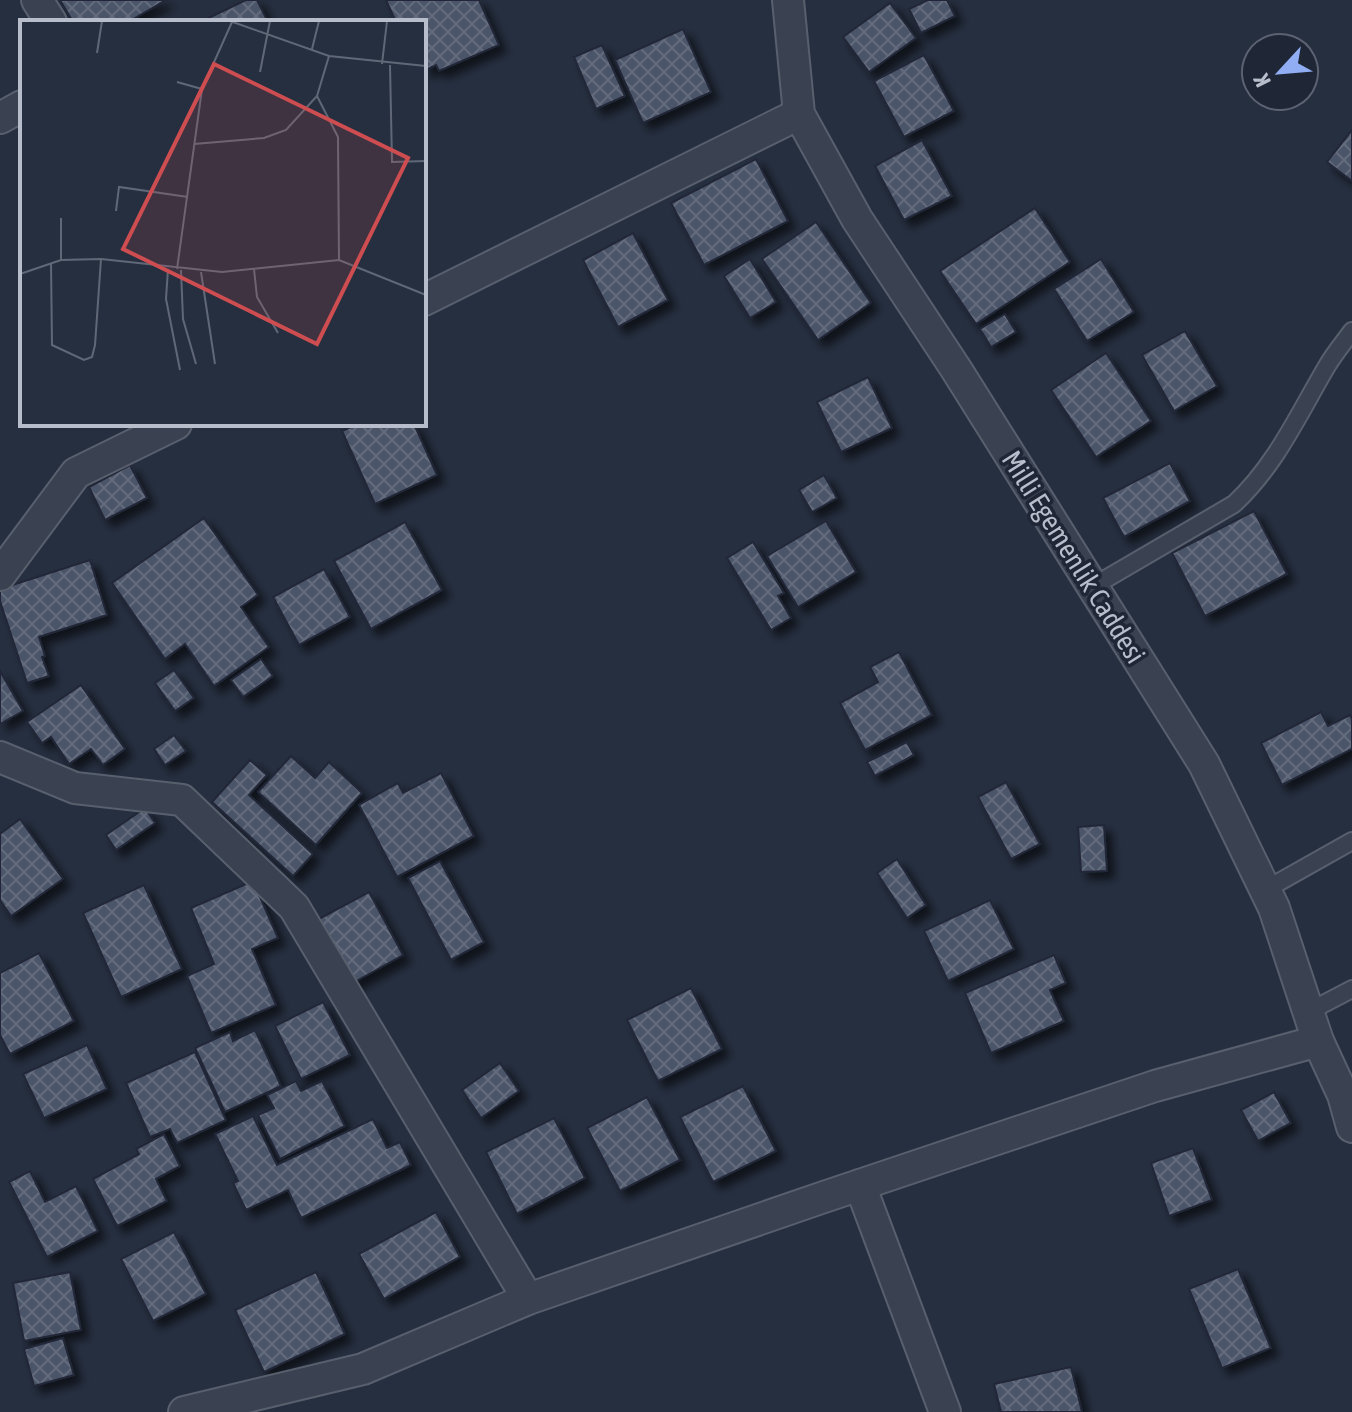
<svg xmlns="http://www.w3.org/2000/svg" width="1352" height="1412" font-family="'Asap Condensed',sans-serif">
  <defs>
    <pattern id="building-cross-hatch" width="8" height="8" patternUnits="userSpaceOnUse" patternTransform="scale(2)"><rect width="8" height="8" fill="#4c5569"/><path d="M0 0l8 8M0 8l8-8" fill="none" stroke="#646c7d"/></pattern>
    <filter id="shadow"><feDropShadow dx="7" dy="7" stdDeviation="4" flood-color="#0009"/></filter>
  </defs>
  <rect width="100%" height="100%" fill="#262f40"/>
  <g fill="url(#building-cross-hatch)" stroke="#212837" stroke-width="2" filter="url(#shadow)">
    <polygon points="60,0 166,0 128,22 73,22"/>
    <polygon points="246,0 257,0 268,22 200,22"/>
    <polygon points="386,0 479,0 499,45 439,71 436,65 424,71 424,22 396,22"/>
    <polygon points="928,0 947,0 955,16 921,33 909,9"/>
    <polygon points="890,3 916,38 869,72 843,37"/>
    <polygon points="683,29 711,92 643,123 615,60"/>
    <polygon points="602,45 625,96 596,109 574,57"/>
    <polygon points="924,55 954,111 904,137 874,81"/>
    <polygon points="1352,130 1352,181 1327,162"/>
    <polygon points="922,140 952,196 904,220 875,166"/>
    <polygon points="756,159 788,221 704,265 671,203"/>
    <polygon points="1035,208 1070,262 976,324 940,271"/>
    <polygon points="816,222 871,303 818,340 762,259"/>
    <polygon points="633,233 668,300 618,327 583,260"/>
    <polygon points="750,259 776,302 750,318 724,276"/>
    <polygon points="1101,259 1134,312 1087,341 1054,289"/>
    <polygon points="1005,314 1016,332 991,347 980,329"/>
    <polygon points="1185,331 1217,386 1174,411 1142,355"/>
    <polygon points="1106,353 1151,421 1096,457 1051,390"/>
    <polygon points="868,377 892,428 841,452 817,402"/>
    <polygon points="357,424 414,424 437,475 375,504 342,431"/>
    <polygon points="1170,463 1190,501 1124,537 1103,498"/>
    <polygon points="130,465 147,498 105,520 89,487"/>
    <polygon points="824,475 837,498 812,512 799,490"/>
    <polygon points="1254,511 1287,574 1205,616 1172,553"/>
    <polygon points="204,518 258,595 241,607 269,647 214,686 185,644 165,659 112,583"/>
    <polygon points="826,521 856,572 798,607 767,556"/>
    <polygon points="405,522 442,590 371,629 334,561"/>
    <polygon points="753,542 784,593 778,596 791,618 771,630 727,558"/>
    <polygon points="90,560 107,615 39,637 45,656 42,657 49,676 27,683 0,601 0,589"/>
    <polygon points="324,569 350,617 299,645 273,597"/>
    <polygon points="899,652 932,715 865,750 840,703 878,682 870,667"/>
    <polygon points="261,659 273,676 243,697 231,680"/>
    <polygon points="174,670 194,698 175,711 155,683"/>
    <polygon points="0,671 23,711 0,724"/>
    <polygon points="81,685 125,749 103,765 91,749 69,764 51,737 42,743 27,722"/>
    <polygon points="1321,712 1328,726 1350,715 1352,719 1352,749 1282,785 1261,743"/>
    <polygon points="174,735 186,751 165,765 154,749"/>
    <polygon points="907,742 914,755 875,776 867,762"/>
    <polygon points="291,756 315,778 329,762 362,793 316,845 258,792"/>
    <polygon points="250,760 267,775 249,795 313,854 293,876 212,802"/>
    <polygon points="441,773 474,836 397,877 359,805 398,783 403,793"/>
    <polygon points="1006,782 1040,844 1011,859 978,797"/>
    <polygon points="145,808 155,823 116,850 106,835"/>
    <polygon points="20,819 63,879 11,916 0,900 0,834"/>
    <polygon points="1104,825 1107,871 1081,872 1078,827"/>
    <polygon points="897,859 926,905 907,918 877,873"/>
    <polygon points="440,861 484,942 451,960 408,878"/>
    <polygon points="253,881 278,938 252,949 276,1005 211,1033 187,976 214,964 191,908"/>
    <polygon points="144,885 182,969 121,997 83,913"/>
    <polygon points="369,892 403,955 351,984 317,920"/>
    <polygon points="990,900 1014,949 948,981 924,931"/>
    <polygon points="39,953 74,1021 10,1054 0,1035 0,973"/>
    <polygon points="1054,955 1066,983 1050,990 1064,1021 991,1053 965,993"/>
    <polygon points="691,988 722,1049 658,1081 627,1020"/>
    <polygon points="323,1002 350,1055 301,1079 275,1026"/>
    <polygon points="255,1030 281,1086 225,1112 195,1048 230,1032 233,1041"/>
    <polygon points="87,1045 107,1089 44,1118 23,1074"/>
    <polygon points="195,1052 226,1120 177,1143 170,1129 150,1137 126,1083"/>
    <polygon points="500,1063 519,1091 481,1118 462,1090"/>
    <polygon points="296,1081 301,1091 322,1081 345,1126 280,1159 258,1115 274,1108 267,1095"/>
    <polygon points="743,1086 776,1151 713,1182 680,1117"/>
    <polygon points="1274,1092 1291,1123 1258,1141 1241,1110"/>
    <polygon points="647,1097 680,1160 620,1191 587,1128"/>
    <polygon points="253,1116 277,1165 373,1119 387,1148 400,1142 411,1165 301,1218 288,1190 246,1210 233,1183 238,1181 215,1134"/>
    <polygon points="554,1118 585,1178 517,1214 486,1152"/>
    <polygon points="164,1134 180,1166 156,1179 167,1201 117,1226 93,1179 139,1154 136,1149"/>
    <polygon points="1193,1148 1212,1200 1169,1216 1151,1163"/>
    <polygon points="30,1171 45,1202 76,1186 98,1231 47,1257 9,1182"/>
    <polygon points="436,1212 460,1257 384,1299 359,1254"/>
    <polygon points="174,1232 206,1294 153,1321 121,1259"/>
    <polygon points="1238,1269 1271,1348 1222,1368 1189,1289"/>
    <polygon points="70,1272 81,1330 24,1341 13,1283"/>
    <polygon points="316,1272 345,1334 264,1372 235,1310"/>
    <polygon points="63,1338 74,1375 34,1386 24,1349"/>
    <polygon points="1071,1367 1082,1412 1001,1412 994,1384"/>
  </g>
  <g fill="none" stroke-linecap="round" stroke-linejoin="round">
    <g stroke="#585f6d" stroke-width="20">
      <g id="service">
        <path d="M1092,587L1234,504C1276,465 1298,415 1327,366C1334,354 1344,342 1352,331"/>
        <polyline points="1265,890 1352,841"/>
        <polyline points="1308,1012 1352,989"/>
      </g>
    </g>
    <g stroke="#585f6d" stroke-width="34">
      <g id="minor">
        <polyline points="37,0 51,22"/>
        <polyline points="788,0 799,114 857,219 956,369 1204,764 1274,908 1318,1041 1343,1095 1352,1127"/>
        <polyline points="0,118 22,106"/>
        <polyline points="424,300 799,114"/>
        <polyline points="0,575 76,473 176,424"/>
        <polyline points="0,757 75,788 182,800 294,907 528,1299"/>
        <polyline points="860,1185 945,1412"/>
        <polyline points="184,1412 363,1369 528,1299 821,1198 1155,1086 1318,1041"/>
      </g>
    </g>
    <use href="#service" stroke="#3a4150" stroke-width="16"/>
    <use href="#minor" stroke="#3a4150" stroke-width="30"/>
  </g>
  <g text-anchor="middle" stroke-width="7" stroke-linejoin="round" paint-order="stroke">
    <g font-size="28" fill="#b7bdca" stroke="#1f2635">
      <text transform="translate(1074 557) rotate(58)" y="10">Milli Egemenlik Caddesi</text>
    </g>
  </g>
  <g transform="translate(20 20)">
    <rect width="406" height="406" fill="#262f40"/>
    <path fill="none" stroke="#606877" stroke-width="2" d="M210,1L309,36L406,46M292,29L299,1M77,33L82,1M362,44L367,1M370,45L372,142L406,141M240,52L250,1M157,62L182,69M297,76L318,117L319,240M174,124L244,118L266,110L297,76L309,36M96,191L99,167L168,177M41,240V198M31,243L32,325L64,340L72,337L75,325L81,239M148,249L146,279L160,350M157,249L182,69L212,2M234,249L237,277L258,313M161,250L163,299L176,344M181,252L195,344M0,254L41,240L81,239L202,252L319,240L406,275"/>
    <path fill="#ce4d50" fill-opacity="0.15" stroke="#ce4d50" stroke-width="4" d="M194,44L388,138L297,324L103,229Z"/>
    <rect width="406" height="406" fill="none" stroke="#b7bdca" stroke-width="4"/>
  </g>
  <g transform="translate(1280 72) rotate(244)"><circle r="38" fill="#1f2635" stroke="#5c6271" stroke-width="2"/>
  <path d="M0-6L14 30L0 20L-14 30Z" fill="#91aef5"/>
  <text y="-12" font-size="22" font-weight="bold" text-anchor="middle" fill="#b7bdca">K</text>
  </g>
</svg>
